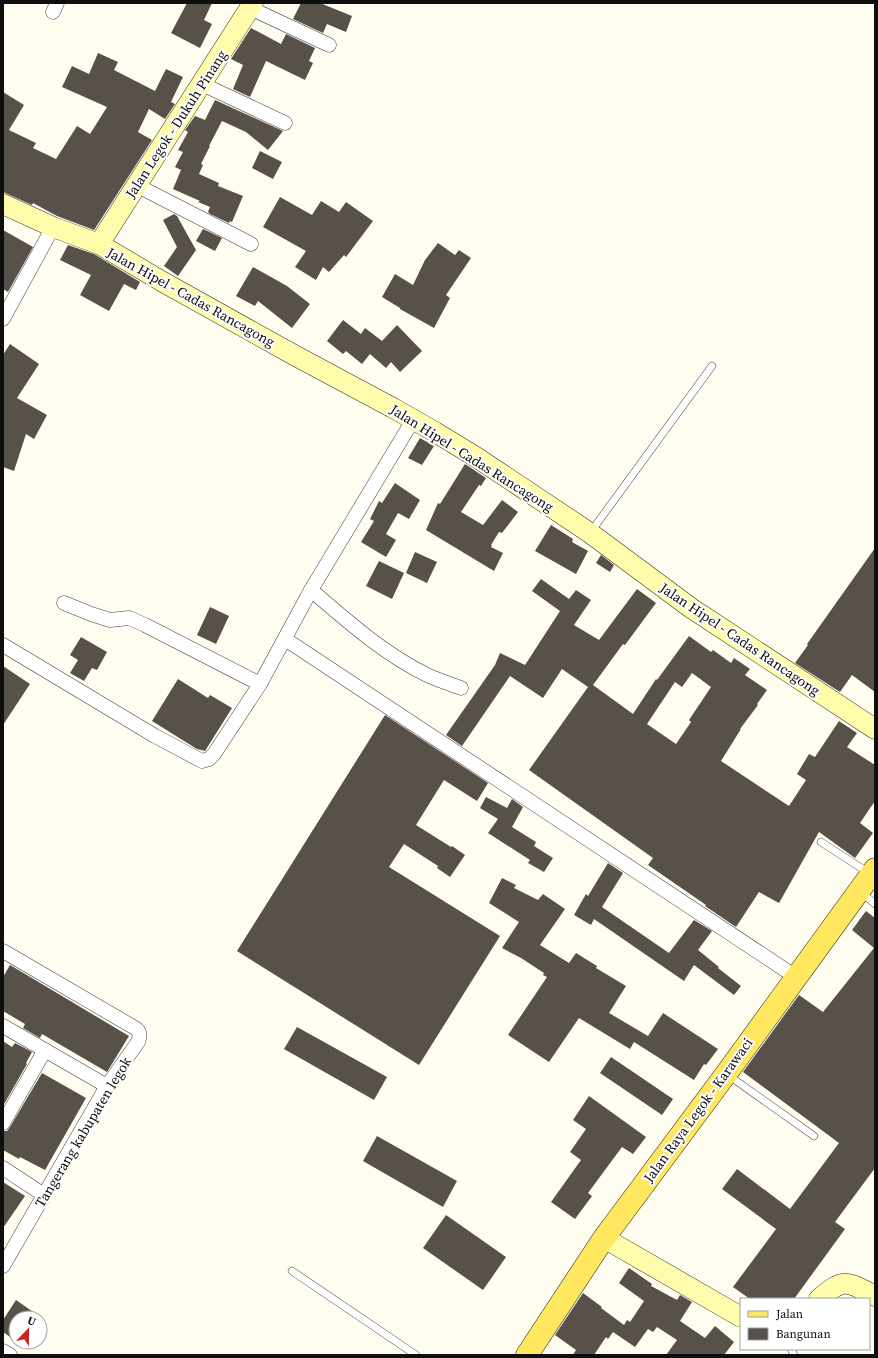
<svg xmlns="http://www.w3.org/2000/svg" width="878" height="1358" font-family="'Source Serif 4',serif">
  <rect width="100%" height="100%" fill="#fffdf0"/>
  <g fill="#58514a" fill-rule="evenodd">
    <polygon points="187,3 212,3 204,20 212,24 200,48 171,33"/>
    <polygon points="301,3 320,3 352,16 346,32 327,24 323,33 293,19"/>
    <polygon points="251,28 281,44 286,34 315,48 309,61 313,63 305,80 266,61 250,97 233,89 243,65 231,59"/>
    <polygon points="98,53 118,62 114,70 155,91 166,69 183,77 171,102 175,104 165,119 149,109 138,132 152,140 94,230 57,216 33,203 32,205 3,192 3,92 24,105 9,130 36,143 33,148 56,159 77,126 90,134 107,107 62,87 72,66 89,74"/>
    <polygon points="215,100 283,131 268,150 246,132 222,121 209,146 210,146 201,164 203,165 199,174 219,183 218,186 243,196 232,222 230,221 229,223 210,214 208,212 210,207 198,202 200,201 173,189 181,170 175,167 183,152 178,150 188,132 185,130 195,116 205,120"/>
    <polygon points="260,151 282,162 273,179 252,168"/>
    <polygon points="280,197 312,215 321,201 339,212 346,202 373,221 346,257 344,255 329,272 323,267 316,280 295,267 306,251 263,227"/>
    <polygon points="174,214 177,216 196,250 178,276 164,266 177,247 163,220"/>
    <polygon points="203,229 222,238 215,251 196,241"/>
    <polygon points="3,230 33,247 8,292 3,289"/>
    <polygon points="438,243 455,255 459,250 471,258 446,295 450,298 434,328 400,309 400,308 382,297 395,274 413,285 425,260"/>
    <polygon points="68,245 94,254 140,282 136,290 124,284 109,311 80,295 91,275 60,260"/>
    <polygon points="253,267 287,286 310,304 292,328 258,301 255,306 236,296"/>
    <polygon points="343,320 361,334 365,328 382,341 397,325 422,351 400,372 391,362 386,368 370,354 362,364 346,351 343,354 327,341"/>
    <polygon points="10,344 39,364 17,398 47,415 34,439 26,434 14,471 3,467 3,355"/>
    <polygon points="420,438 434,446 422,465 408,458"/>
    <polygon points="465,464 486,478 481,486 479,485 461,512 483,525 502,500 518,512 502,533 499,532 491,545 492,545 491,547 503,553 494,571 426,530 438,503 440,504"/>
    <polygon points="395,483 420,500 409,519 398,513 386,534 396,540 386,557 361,542 374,521 370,519 379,501 382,503"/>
    <polygon points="551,525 573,539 572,542 588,551 576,574 535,551"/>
    <polygon points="875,548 875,692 852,675 840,692 795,663 808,645 807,644"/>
    <polygon points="415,552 437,562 427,583 406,573"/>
    <polygon points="601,555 614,565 610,572 596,563"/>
    <polygon points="379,561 404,573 392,599 366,586"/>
    <path d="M541,579L569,599L576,590L591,600L574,625L599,640L637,589L656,603L625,645L623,644L593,685L633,714L656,679L657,680L689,636L711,652L713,650L731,663L734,658L750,669L745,675L767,690L757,704L758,705L740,729H741L721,761L789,806L806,780L797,774L809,754L815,757L839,721L857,733L847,747L875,765V801L860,823L873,833L855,858L819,832L779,903L759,892L736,927L705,906L706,905L648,865L653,858L529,770L588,687L562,669L543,698L510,676L462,746L446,735L495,665L500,653L525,665L560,611L532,591ZM692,673L711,687L689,720L691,722L676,744L647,724L675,682L682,687Z"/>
    <polygon points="210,607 229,616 216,644 197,635"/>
    <polygon points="81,637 107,652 97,670 92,668 84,681 70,673 78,660 70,655"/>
    <polygon points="3,666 30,684 3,725"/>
    <polygon points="178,679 208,698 210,695 232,708 205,751 197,749 152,721"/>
    <polygon points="385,715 488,783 477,801 444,780 416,825 451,847 452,846 465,855 450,877 437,868 438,866 404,844 389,867 500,936 419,1065 237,951"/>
    <polygon points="486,797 507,808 512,799 523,807 512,827 536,842 534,846 553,858 544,872 528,863 530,860 488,833 498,819 480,808"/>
    <polygon points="608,863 623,873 602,907 669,953 694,920 712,931 698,950 719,967 718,968 741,986 734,995 694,965 684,981 594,919 591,925 574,915 586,894 588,896"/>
    <polygon points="502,878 516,885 514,888 538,900 543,894 565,909 540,945 569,963 576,953 597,966 596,968 626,986 609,1013 648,1036 663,1013 718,1049 706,1065 704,1064 694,1080 634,1042 630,1049 579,1018 549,1062 508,1035 547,977 543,975 544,973 521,958 502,948 519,922 489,903"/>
    <polygon points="866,911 875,918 875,1168 835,1222 845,1229 794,1299 750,1299 733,1287 776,1229 722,1189 737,1169 790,1209 839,1143 743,1072 799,995 823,1012 874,948 852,930"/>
    <polygon points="10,965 129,1036 107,1072 42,1034 40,1038 23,1028 25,1024 3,1011 3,977"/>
    <polygon points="297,1027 387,1077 374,1100 284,1049"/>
    <polygon points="3,1041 12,1047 15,1043 32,1052 26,1063 27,1064 3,1106"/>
    <polygon points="611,1057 673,1099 662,1115 600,1073"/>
    <polygon points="42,1073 86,1098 45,1170 20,1157 19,1159 3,1150 3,1131 7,1131 10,1127"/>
    <polygon points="589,1096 646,1137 633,1154 622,1147 588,1193 592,1196 575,1219 551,1202 581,1160 570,1152 586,1129 573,1120"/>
    <polygon points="377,1136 457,1181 443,1207 363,1161"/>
    <polygon points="3,1182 25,1196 3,1228"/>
    <polygon points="446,1215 506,1257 483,1290 423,1248"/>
    <polygon points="629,1268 652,1284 651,1286 677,1300 680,1295 692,1302 680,1321 705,1338 715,1326 734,1342 724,1355 666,1355 677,1340 657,1327 653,1332 648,1329 635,1347 613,1332 608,1339 606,1337 594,1355 573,1355 576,1350 555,1335 583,1293 602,1307 601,1308 624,1325 627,1320 630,1322 644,1301 619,1283"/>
    <polygon points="16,1300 42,1318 16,1318 16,1341 3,1332 3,1320"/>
  </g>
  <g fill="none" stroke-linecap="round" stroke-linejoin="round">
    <g stroke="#414141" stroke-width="8">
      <g id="lane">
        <polyline points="590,533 712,366"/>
        <polyline points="821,842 869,873"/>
        <polyline points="861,892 875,904"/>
        <polyline points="728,1075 814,1136"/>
        <polyline points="292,1271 416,1355"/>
        <polyline points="791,1349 794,1355"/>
      </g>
    </g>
    <g stroke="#414141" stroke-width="15">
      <g id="street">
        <polyline points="250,8 329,45"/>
        <polyline points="53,12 57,3"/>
        <polyline points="202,84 285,123"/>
        <polyline points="136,185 251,244"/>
        <polyline points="3,319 53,227"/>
        <path d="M311,590C347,621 384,654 427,675C438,680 450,684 461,688"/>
        <polyline points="64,603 91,614 110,620 129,618 145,625 260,684"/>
        <polyline points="285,639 796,977"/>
        <polyline points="3,645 155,736 202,761 209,759 214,754 260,684 311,590 413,420"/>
        <path d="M3,951L135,1028C141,1032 140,1036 138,1042L107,1086L3,1266"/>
        <polyline points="3,1026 107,1086"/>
        <polyline points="3,1123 45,1050"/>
        <polyline points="3,1168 44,1195"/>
        <polyline points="3,1351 10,1355"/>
      </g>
    </g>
    <g stroke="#303030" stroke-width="21">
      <g id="secondary">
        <polyline points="3,204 53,227 99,244 163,282 294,355 393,408 435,432 476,457 590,533 691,608 875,729"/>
        <polyline points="99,244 253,3"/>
        <polyline points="604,1238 741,1317"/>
        <path d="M819,1299C844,1277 847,1281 875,1296"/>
      </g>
    </g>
    <g stroke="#1f1f1f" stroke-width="23">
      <polyline id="primary" points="527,1355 604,1238 726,1074 875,869"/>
    </g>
    <use href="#lane" stroke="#fff" stroke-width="7"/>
    <use href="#street" stroke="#fff" stroke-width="14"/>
    <use href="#secondary" stroke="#fffdab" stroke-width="20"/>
    <use href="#primary" stroke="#ffe760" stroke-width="22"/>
  </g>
  <g text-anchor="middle" stroke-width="4" stroke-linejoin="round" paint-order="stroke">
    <g font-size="14" fill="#0e0e0e" stroke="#fff">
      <text transform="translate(176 124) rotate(-57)" y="5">Jalan Legok - Dukuh Pinang</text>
      <text transform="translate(191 297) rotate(29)" y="5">Jalan Hipel - Cadas Rancagong</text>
      <text transform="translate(472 458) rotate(32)" y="5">Jalan Hipel - Cadas Rancagong</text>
      <text transform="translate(740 639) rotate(34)" y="5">Jalan Hipel - Cadas Rancagong</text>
      <text transform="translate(698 1110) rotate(-54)" y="5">Jalan Raya Legok - Karawaci</text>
      <text transform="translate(83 1132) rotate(-59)" y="5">Tangerang kabupaten legok</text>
    </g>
  </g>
  <rect width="878" height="1358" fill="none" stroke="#0e0e0e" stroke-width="8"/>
  <rect x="740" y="1298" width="130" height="52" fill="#ffffff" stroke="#9f9f9f"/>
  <rect x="748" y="1311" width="20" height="6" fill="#ffe760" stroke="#9f9f9f"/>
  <text x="776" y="1318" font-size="12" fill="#0e0e0e">Jalan</text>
  <rect x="748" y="1328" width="20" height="12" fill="#58514a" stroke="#9f9f9f"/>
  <text x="776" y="1338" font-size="12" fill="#0e0e0e">Bangunan</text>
  <g transform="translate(28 1330) rotate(22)"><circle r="19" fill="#ffffff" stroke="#9f9f9f"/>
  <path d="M0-3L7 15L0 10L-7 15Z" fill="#c6261f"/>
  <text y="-6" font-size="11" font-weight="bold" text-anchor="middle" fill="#0e0e0e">U</text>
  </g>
</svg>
